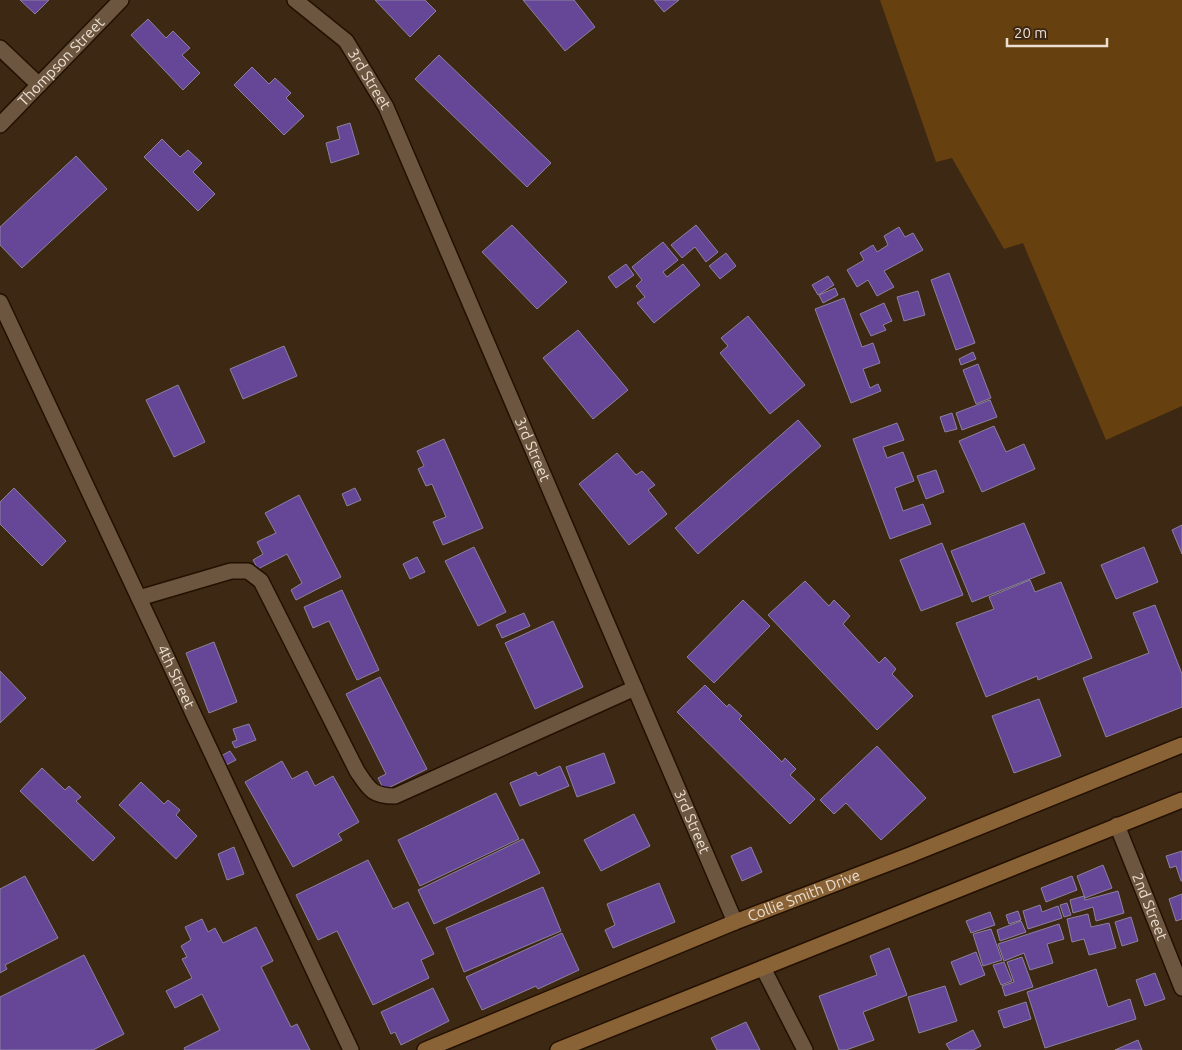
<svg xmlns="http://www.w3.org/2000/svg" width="1182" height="1050" font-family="Ubuntu,sans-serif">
  <rect width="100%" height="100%" fill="#3d2813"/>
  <polygon fill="#67400f" points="880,0 1182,0 1182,406 1106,440 1023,243 1004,249 952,158 936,162"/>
  <g fill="#664697" stroke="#8b829f">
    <polygon points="20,0 49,0 35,14"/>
    <polygon points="375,0 425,0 436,11 410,37"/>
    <polygon points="523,0 574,0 595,27 565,51"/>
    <polygon points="654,0 679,0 664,12"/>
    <polygon points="148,19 166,38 173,31 190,48 182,55 200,73 183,90 131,35"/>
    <polygon points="439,55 551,163 527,187 415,79"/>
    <polygon points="252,67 269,84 275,78 291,93 286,98 304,116 284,135 234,85"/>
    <polygon points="350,123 359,154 331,163 326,143 340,139 337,127"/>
    <polygon points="162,139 180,157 188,150 202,163 193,172 215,194 198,211 144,157"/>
    <polygon points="76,156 107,189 22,268 0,245 0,227"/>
    <polygon points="512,225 567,282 537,309 482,252"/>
    <polygon points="696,225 718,252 706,262 695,247 682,258 671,245"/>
    <polygon points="899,227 905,237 913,233 923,250 884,271 894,287 877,296 868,280 857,287 847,270 864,260 860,253 873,245 877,252 888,245 884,236"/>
    <polygon points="663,242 678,260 663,272 667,277 683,264 700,285 654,323 637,303 645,297 636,286 642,280 632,267"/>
    <polygon points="726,253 736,266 720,279 709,266"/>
    <polygon points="626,264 634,275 616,288 608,277"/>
    <polygon points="949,273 975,343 956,350 931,280"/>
    <polygon points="828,276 834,285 818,295 812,285"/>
    <polygon points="835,288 838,295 823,303 819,295"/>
    <polygon points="918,291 925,315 904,321 897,297"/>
    <polygon points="844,298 862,347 873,343 880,363 863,369 870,388 878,384 881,391 851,403 815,309"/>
    <polygon points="884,303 892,321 883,325 886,330 871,336 860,314"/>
    <polygon points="748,316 805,385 770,414 720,353 728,346 721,338"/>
    <polygon points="578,330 628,390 593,419 543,358"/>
    <polygon points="284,346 297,376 243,399 230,369"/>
    <polygon points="973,352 976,359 961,365 959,359"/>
    <polygon points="978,364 991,398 976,404 963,370"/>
    <polygon points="178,385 205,442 174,457 146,400"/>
    <polygon points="990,400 997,417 962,430 956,413"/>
    <polygon points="952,413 957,429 945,432 940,417"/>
    <polygon points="798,420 821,446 698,554 675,528"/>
    <polygon points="897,423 904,440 883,447 887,458 903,452 914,481 895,488 903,511 923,504 931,524 890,539 853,439"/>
    <polygon points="994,426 1006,452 1024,444 1035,469 982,492 959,441"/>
    <polygon points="444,439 483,528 443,545 433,522 446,517 432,484 426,486 418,469 424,466 417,451"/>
    <polygon points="617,453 636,475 642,471 655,485 648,490 667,514 629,545 579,484"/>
    <polygon points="936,470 944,492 926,499 917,476"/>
    <polygon points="14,488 66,541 42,566 0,524 0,502"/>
    <polygon points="355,488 361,500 347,506 342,494"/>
    <polygon points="299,495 341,577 296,600 291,590 302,583 287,554 258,569 253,560 263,554 257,542 276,533 265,513"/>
    <polygon points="1024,523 1045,573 972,602 951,551"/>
    <polygon points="1182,525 1182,554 1172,530"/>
    <polygon points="942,543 963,595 921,611 900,560"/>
    <polygon points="474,547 506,612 478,626 445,561"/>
    <polygon points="1144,547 1158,582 1116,599 1101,565"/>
    <polygon points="417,557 425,572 410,579 403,564"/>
    <polygon points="1030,580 1035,592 1061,582 1092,658 1038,680 1037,676 986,697 956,623 994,609 989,597"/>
    <polygon points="805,581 829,606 834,600 850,616 843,624 879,663 885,657 896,669 892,674 913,696 877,730 768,615"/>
    <polygon points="342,590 379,670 357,680 329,621 313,628 304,607"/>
    <polygon points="743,600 770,626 714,683 687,657"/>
    <polygon points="1155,605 1182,674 1182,707 1106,737 1083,678 1149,653 1133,613"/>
    <polygon points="524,613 530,626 502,638 496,625"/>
    <polygon points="553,621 583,687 535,709 505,643"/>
    <polygon points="214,642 237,702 209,713 186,653"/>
    <polygon points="0,671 26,698 0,723"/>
    <polygon points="380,677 427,769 384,790 378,778 386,774 346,694"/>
    <polygon points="705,685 727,707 729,704 742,716 739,719 782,762 785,758 796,769 790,775 815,799 790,824 677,712"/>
    <polygon points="1039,699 1061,756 1014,773 992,716"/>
    <polygon points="249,724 256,740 235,748 232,742 237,740 233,729"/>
    <polygon points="877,746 926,798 881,840 846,803 834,814 820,800"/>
    <polygon points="230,751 236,760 226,765 221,756"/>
    <polygon points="604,753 615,783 577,797 566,767"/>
    <polygon points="282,761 292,779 307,771 315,786 333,776 359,822 338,834 342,840 293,867 245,782"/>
    <polygon points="560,766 569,786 520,806 510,783 536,772 538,776"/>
    <polygon points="42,768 65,790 69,786 81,797 76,801 115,838 93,861 20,791"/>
    <polygon points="141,782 164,804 168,800 180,810 176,815 197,836 176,859 119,805"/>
    <polygon points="496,793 519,839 420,886 398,840"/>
    <polygon points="634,814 650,846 601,871 584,840"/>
    <polygon points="523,839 540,873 434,924 418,890"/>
    <polygon points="234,847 244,874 227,880 218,854"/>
    <polygon points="751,847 762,872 742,881 731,856"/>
    <polygon points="1182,851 1182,881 1181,881 1176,866 1170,868 1166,856"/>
    <polygon points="368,860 393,909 408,902 434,954 421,960 429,978 373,1005 337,931 318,940 296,895"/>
    <polygon points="1103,865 1112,888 1085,898 1077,876"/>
    <polygon points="25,876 58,938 5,965 7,969 0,973 0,889"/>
    <polygon points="1072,876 1077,890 1046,902 1041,888"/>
    <polygon points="659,883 675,922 613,948 605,930 615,925 607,904"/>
    <polygon points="543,887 561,931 464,972 446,928"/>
    <polygon points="1118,891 1124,913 1096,921 1093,907 1073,913 1070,900 1084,896 1085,900"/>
    <polygon points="1182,894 1182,919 1176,921 1169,899"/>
    <polygon points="1067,903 1071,915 1064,917 1060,905"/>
    <polygon points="1040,905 1042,912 1058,906 1062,918 1028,929 1023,911"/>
    <polygon points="1018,911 1021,920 1009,924 1006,915"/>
    <polygon points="990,912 995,925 971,933 966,921"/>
    <polygon points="1088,914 1091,927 1109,923 1116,948 1089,955 1084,939 1072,942 1067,919"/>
    <polygon points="1131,917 1138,941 1122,946 1115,922"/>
    <polygon points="202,919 208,932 215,928 223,943 256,927 273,961 261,967 291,1027 297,1024 310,1050 185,1050 184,1048 220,1030 202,994 175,1008 166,991 192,978 182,959 187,957 181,946 191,940 185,927"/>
    <polygon points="1021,921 1026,932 1000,941 997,930"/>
    <polygon points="1059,924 1064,939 1047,944 1053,963 1030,970 1024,953 1004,961 998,944"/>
    <polygon points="991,929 1002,960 983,966 973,934"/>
    <polygon points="562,933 579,970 538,989 536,986 482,1010 466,977"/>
    <polygon points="889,948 907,995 863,1012 874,1040 846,1050 839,1050 819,996 877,975 870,956"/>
    <polygon points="976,952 985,975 960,985 951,962"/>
    <polygon points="84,955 124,1034 93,1050 0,1050 0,997"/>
    <polygon points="1022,957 1033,987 1005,996 1002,986 1014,982 1007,962"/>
    <polygon points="1004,962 1012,981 1001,985 993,965"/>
    <polygon points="1096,969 1108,1007 1130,999 1136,1019 1045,1048 1027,992"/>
    <polygon points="1155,973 1165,999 1145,1006 1136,980"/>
    <polygon points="945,986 957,1021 919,1033 908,997"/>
    <polygon points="433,988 449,1021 401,1045 395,1032 391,1034 381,1012"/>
    <polygon points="1026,1002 1031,1019 1004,1028 998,1011"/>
    <polygon points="746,1022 760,1050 717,1050 711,1038"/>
    <polygon points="973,1030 981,1046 973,1050 950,1050 946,1044"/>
    <polygon points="1138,1040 1142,1050 1115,1050"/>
  </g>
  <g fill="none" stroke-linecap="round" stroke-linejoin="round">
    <g stroke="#231000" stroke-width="18">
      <g id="street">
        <path id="s1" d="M295,0L346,41L386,107L735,922"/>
        <polyline points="0,48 39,85"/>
        <path id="s2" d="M0,125L121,0"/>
        <path id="s3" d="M0,302L351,1050"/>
        <path d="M139,598L231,571H248L261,581L357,771C369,789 372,796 395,796L635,688"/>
        <path id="s4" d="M1117,825L1182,988"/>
        <polyline points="763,968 805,1050"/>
      </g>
    </g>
    <g stroke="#231000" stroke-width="18">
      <g id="secondary">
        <path id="s5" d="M425,1050L735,922L910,855L1182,745"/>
        <polyline points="558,1050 1182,800"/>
      </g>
    </g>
    <use href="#street" stroke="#6c563f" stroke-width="15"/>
    <use href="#secondary" stroke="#896336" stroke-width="15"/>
  </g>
  <g text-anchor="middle" stroke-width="4" stroke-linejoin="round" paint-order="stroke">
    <g font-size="15" fill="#ecdfd2" stroke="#3d2813">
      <text dy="5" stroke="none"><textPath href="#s2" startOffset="88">Thompson Street</textPath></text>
      <text dy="5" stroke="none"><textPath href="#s1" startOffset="110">3rd Street</textPath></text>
      <text dy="5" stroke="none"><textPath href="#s1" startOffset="515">3rd Street</textPath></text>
      <text dy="5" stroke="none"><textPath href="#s3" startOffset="414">4th Street</textPath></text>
      <text dy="5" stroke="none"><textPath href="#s1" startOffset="920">3rd Street</textPath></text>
      <text dy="5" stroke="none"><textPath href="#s5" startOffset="409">Collie Smith Drive</textPath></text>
      <text dy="5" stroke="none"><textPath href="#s4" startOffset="88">2nd Street</textPath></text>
    </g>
  </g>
  <path d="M1007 38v8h100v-8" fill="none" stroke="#ecdfd2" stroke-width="2.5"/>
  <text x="1014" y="38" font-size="15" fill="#ecdfd2" stroke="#3d2813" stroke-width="4" paint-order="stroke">20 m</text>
</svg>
